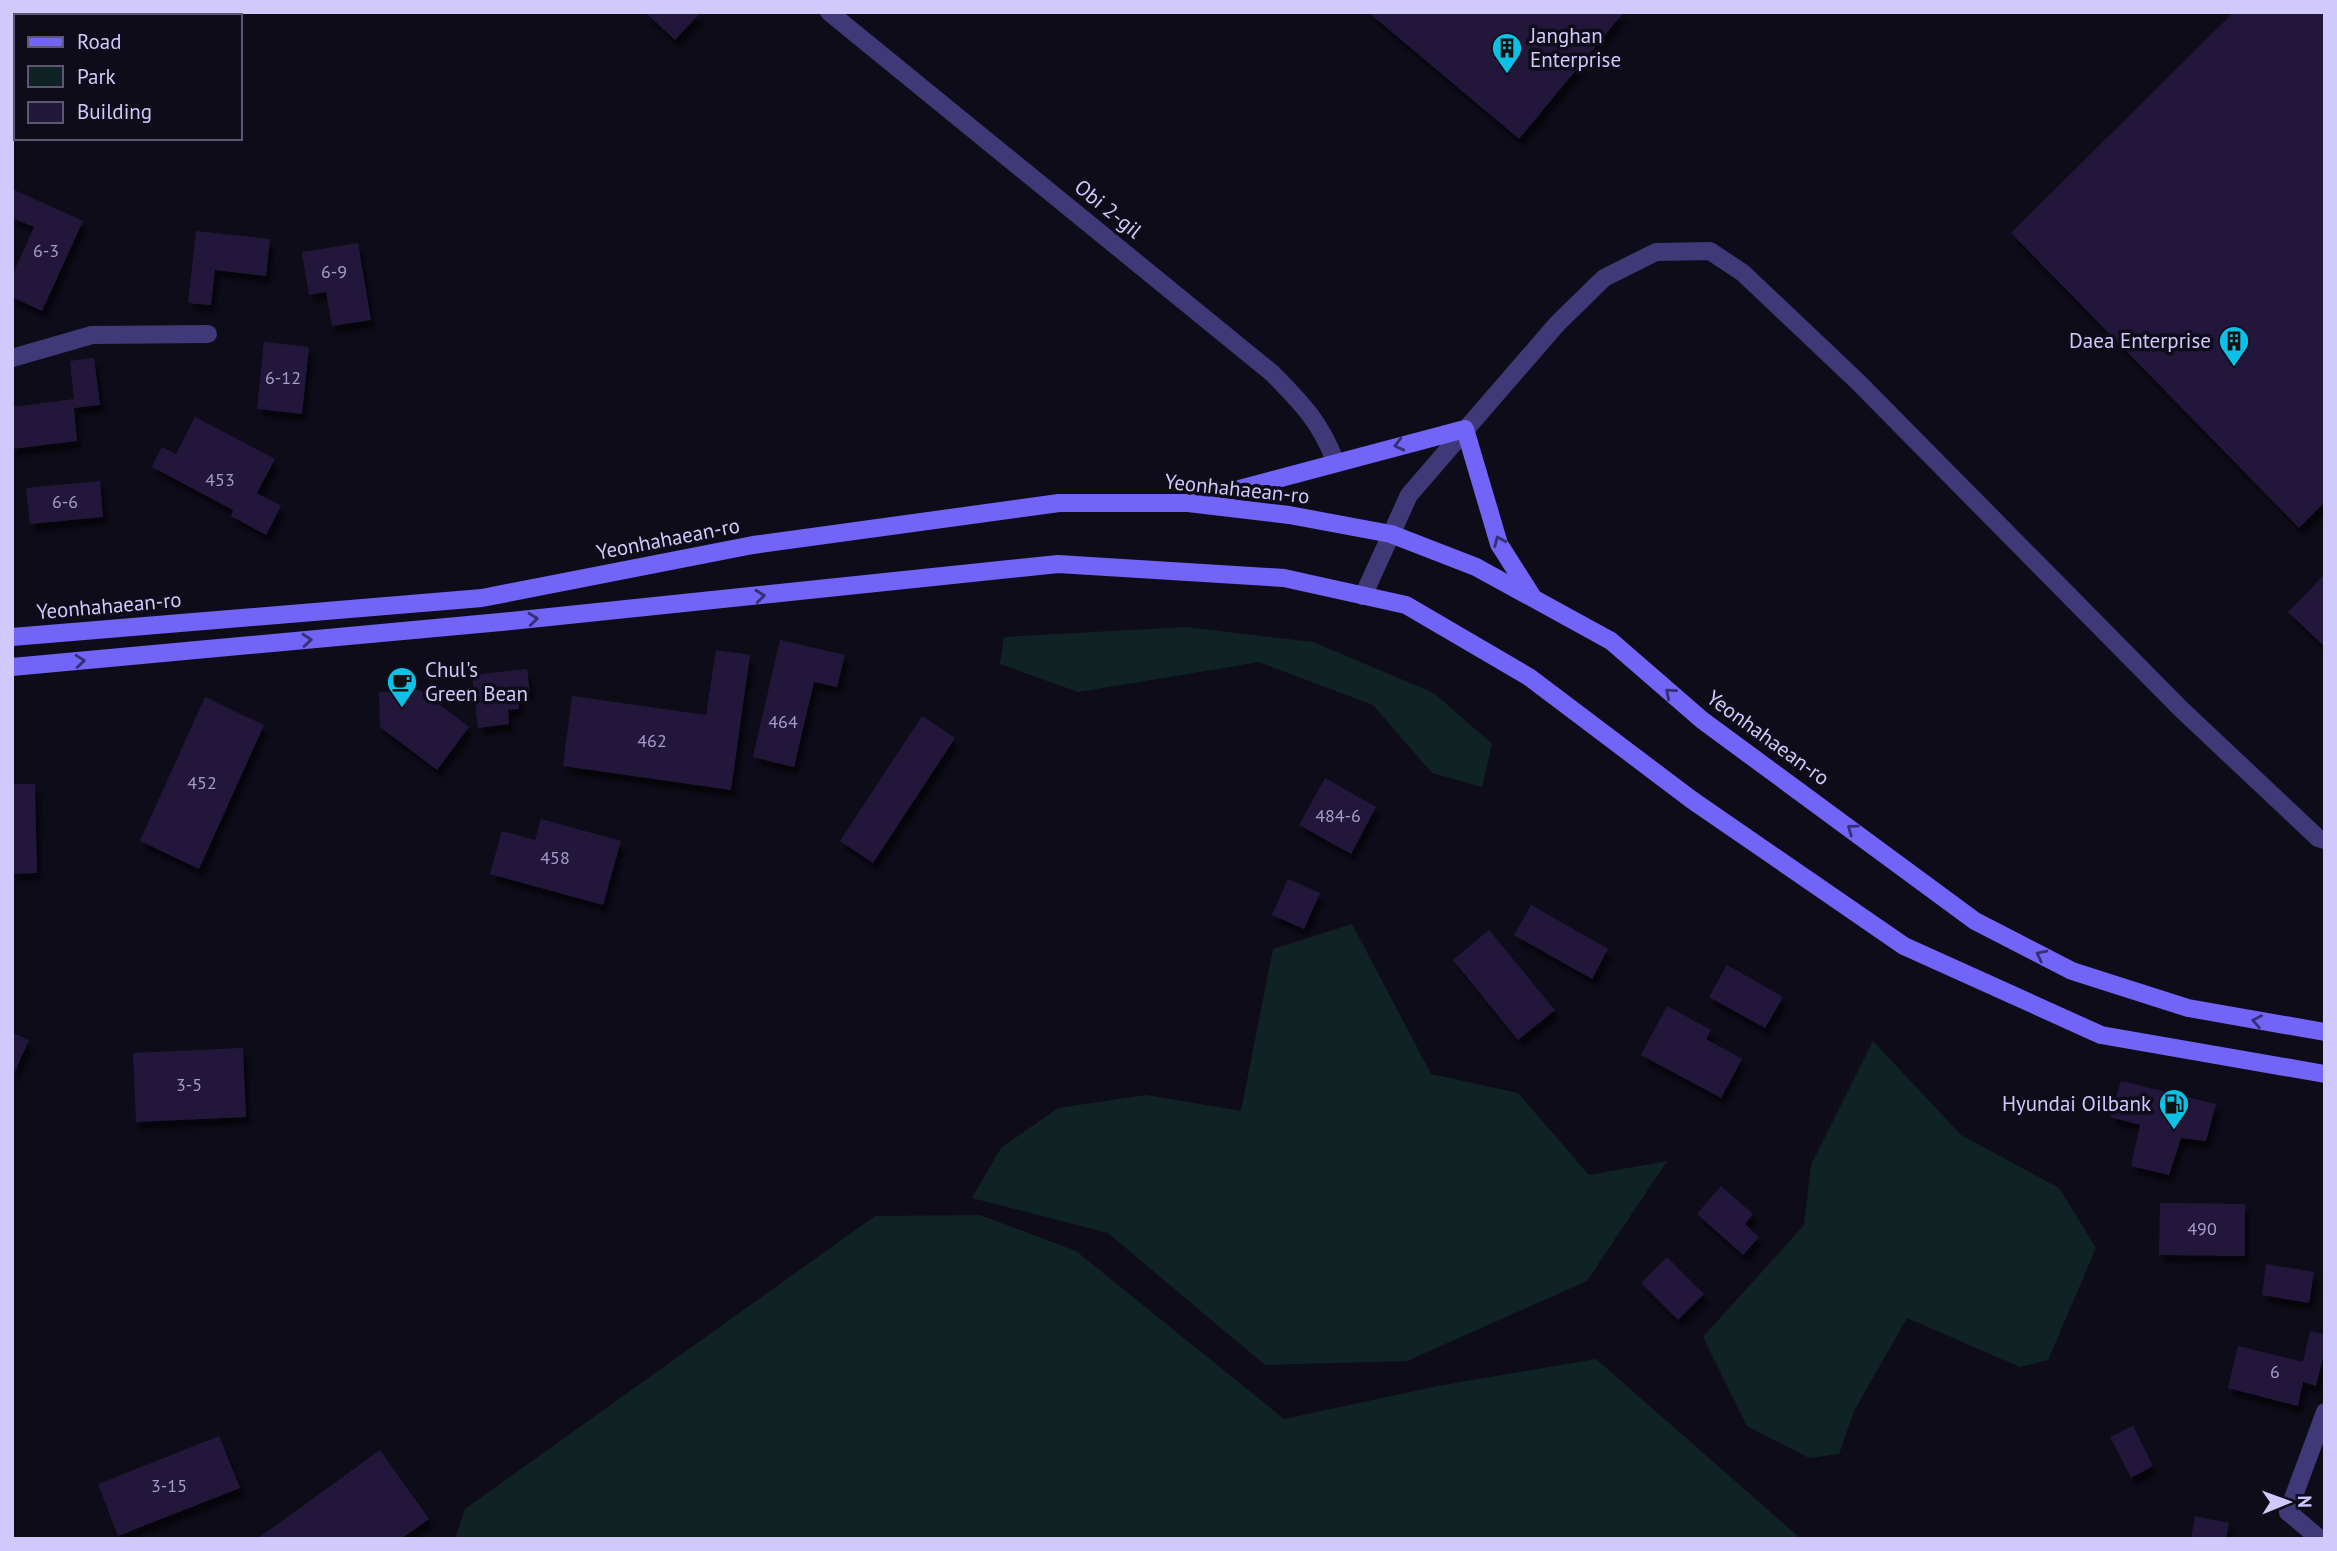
<svg xmlns="http://www.w3.org/2000/svg" width="2337" height="1551" font-family="'PT Sans',sans-serif">
  <defs>
    <filter id="shadow"><feDropShadow dx="4.5" dy="8" stdDeviation="2" flood-color="#0009"/></filter>
  </defs>
  <rect width="100%" height="100%" fill="#0f0c1a"/>
  <g fill="#0f2324">
    <polygon points="1185,627 1313,642 1434,693 1492,744 1482,787 1432,773 1373,705 1259,662 1078,692 1000,664 1004,637"/>
    <polygon points="1352,924 1431,1074 1518,1093 1589,1175 1667,1161 1587,1281 1407,1361 1265,1365 1108,1233 972,1198 1001,1148 1058,1108 1146,1095 1241,1111 1273,949"/>
    <polygon points="1873,1041 1961,1135 2059,1188 2096,1248 2048,1360 2020,1367 1907,1318 1854,1411 1839,1454 1809,1458 1747,1426 1703,1337 1804,1225 1811,1165"/>
    <polygon points="980,1215 1076,1251 1284,1419 1438,1386 1596,1359 1801,1539 455,1539 465,1509 875,1216"/>
  </g>
  <g fill="#22193a" filter="url(#shadow)">
    <polygon points="645,12 701,12 675,40"/>
    <polygon points="1368,12 1624,12 1519,139"/>
    <polygon points="2234,12 2325,12 2325,502 2299,528 2011,233"/>
    <polygon points="12,189 83,221 42,311 12,297 12,276 34,227 12,218"/>
    <polygon points="196,231 270,239 266,276 215,270 211,305 188,303"/>
    <polygon points="358,243 371,320 332,326 326,292 309,295 302,252"/>
    <polygon points="264,342 309,347 302,414 257,409"/>
    <polygon points="94,358 100,405 74,408 77,441 12,449 12,407 74,399 70,361"/>
    <polygon points="195,417 275,459 257,493 281,506 266,535 231,516 233,510 152,467 162,447 176,454"/>
    <polygon points="100,481 103,517 30,524 26,488"/>
    <polygon points="2325,574 2325,647 2288,612"/>
    <polygon points="780,640 845,655 837,687 814,682 794,767 753,757"/>
    <polygon points="716,650 750,655 731,790 563,766 572,696 706,715"/>
    <polygon points="527,669 530,693 518,694 519,709 508,710 509,724 478,728 472,675"/>
    <polygon points="420,690 469,727 437,770 380,727 379,692"/>
    <polygon points="205,697 264,725 199,869 140,841"/>
    <polygon points="922,716 955,738 873,863 840,841"/>
    <polygon points="1325,778 1376,807 1351,854 1299,825"/>
    <polygon points="12,784 35,784 37,873 12,874"/>
    <polygon points="541,819 621,841 603,905 490,874 502,831 535,840"/>
    <polygon points="1288,879 1320,893 1304,929 1272,915"/>
    <polygon points="1531,905 1608,949 1592,979 1514,935"/>
    <polygon points="1489,930 1555,1010 1518,1040 1453,960"/>
    <polygon points="1727,965 1783,997 1765,1028 1709,997"/>
    <polygon points="1667,1006 1711,1030 1706,1039 1742,1059 1721,1098 1641,1055"/>
    <polygon points="12,1033 29,1040 12,1078"/>
    <polygon points="243,1048 246,1117 136,1122 133,1053"/>
    <polygon points="2121,1081 2216,1104 2206,1141 2181,1138 2169,1175 2131,1166 2140,1125 2110,1117"/>
    <polygon points="1721,1186 1753,1214 1745,1224 1759,1237 1743,1255 1697,1214"/>
    <polygon points="2160,1203 2245,1204 2245,1256 2159,1255"/>
    <polygon points="1667,1257 1704,1294 1678,1320 1641,1283"/>
    <polygon points="2266,1264 2314,1272 2309,1303 2262,1295"/>
    <polygon points="2310,1331 2325,1335 2325,1350 2316,1386 2303,1382 2298,1406 2228,1388 2238,1346 2303,1362"/>
    <polygon points="2133,1426 2153,1466 2131,1478 2110,1437"/>
    <polygon points="219,1436 240,1488 118,1536 98,1484"/>
    <polygon points="380,1450 429,1519 401,1539 257,1539"/>
    <polygon points="2195,1516 2229,1523 2226,1539 2191,1539"/>
  </g>
  <g fill="none" stroke-linecap="round" stroke-linejoin="round">
    <polyline stroke="#3f3977" stroke-width="18" points="2320,1539 2288,1512 2325,1412"/>
    <g stroke="#3f3977" stroke-width="18">
      <path d="M829,12L1272,373C1301,403 1320,421 1335,461"/>
      <polyline points="12,358 92,335 208,334"/>
      <polyline points="1363,596 1409,495 1557,324 1604,278 1656,252 1710,251 1743,273 1857,381 2181,709 2318,838 2325,840"/>
    </g>
    <g stroke="#7164f7" stroke-width="18">
      <polyline points="1198,500 1465,429 1499,544 1532,596"/>
      <polyline points="12,637 482,598 753,545 1059,503 1188,503 1289,515 1391,534 1476,567 1611,641 1702,720 1975,921 2072,971 2188,1008 2325,1032"/>
      <polyline points="12,667 511,621 1058,564 1284,578 1406,605 1529,677 1692,800 1904,946 2101,1035 2325,1074"/>
    </g>
  </g>
  <defs><path id="oneway-chevron" d="M-2-3.5L2.5 0L-2 3.5" fill="none" stroke-width="1.6" stroke-linecap="round" stroke-linejoin="round" transform="scale(1.75)"/></defs>
  <g stroke="#362f72">
    <use href="#oneway-chevron" transform="translate(1399 445) rotate(166)"/>
    <use href="#oneway-chevron" transform="translate(1499 541) rotate(-113)"/>
    <use href="#oneway-chevron" transform="translate(760 596) rotate(-6)"/>
    <use href="#oneway-chevron" transform="translate(533 619) rotate(-6)"/>
    <use href="#oneway-chevron" transform="translate(307 640) rotate(-5)"/>
    <use href="#oneway-chevron" transform="translate(80 661) rotate(-5)"/>
    <use href="#oneway-chevron" transform="translate(1670 693) rotate(-139)"/>
    <use href="#oneway-chevron" transform="translate(1852 829) rotate(-144)"/>
    <use href="#oneway-chevron" transform="translate(2041 955) rotate(-153)"/>
    <use href="#oneway-chevron" transform="translate(2257 1021) rotate(-169)"/>
  </g>
  <defs>
    <g id="building-pin" transform="scale(1.575)"><path d="M0 17L-7.5 6A9.5 9.5 0 1 1 7.5 6Z" fill="#0bc1e5" stroke="#0f0c1a"/><path d="M-4-6H4V6H1V3H-1V6H-4ZM-2.5-4.3h1.7v1.8h-1.7ZM.8-4.3h1.7v1.8H.8ZM-2.5-1h1.7V.8h-1.7ZM.8-1h1.7V.8H.8Z" fill="#111"/></g>
    <g id="cafe-pin" transform="scale(1.575)"><path d="M0 17L-7.5 6A9.5 9.5 0 1 1 7.5 6Z" fill="#0bc1e5" stroke="#0f0c1a"/><path d="M-5.5-4.5H6V0H3Q3 3.5 0 3.5H-2.5Q-5.5 3.5-5.5 0ZM3-3.2v2h1.7v-2ZM-6 4.5H4V6H-6Z" fill="#111"/></g>
    <g id="fuel-pin" transform="scale(1.575)"><path d="M0 17L-7.5 6A9.5 9.5 0 1 1 7.5 6Z" fill="#0bc1e5" stroke="#0f0c1a"/><path d="M-5.5-6h7V0h2V4h1.3V-2.5L3-4.5l.8-.8L6-3V5H2.5V1h-1V6h-7ZM-4.2-4.7v3.2H.2V-4.7Z" fill="#111"/></g>
  </defs>
  <g fill-rule="evenodd">
    <use href="#building-pin" x="1507" y="48"/>
    <use href="#building-pin" x="2234" y="341"/>
    <use href="#cafe-pin" x="402" y="682"/>
    <use href="#fuel-pin" x="2174" y="1104"/>
  </g>
  <g text-anchor="middle" stroke-width="7" stroke-linejoin="round" paint-order="stroke">
    <g font-size="18" fill="#a59ccc">
      <text x="46" y="257">6-3</text>
      <text x="334" y="278">6-9</text>
      <text x="283" y="384">6-12</text>
      <text x="220" y="486">453</text>
      <text x="65" y="508">6-6</text>
      <text x="783" y="728">464</text>
      <text x="652" y="747">462</text>
      <text x="202" y="789">452</text>
      <text x="1338" y="822">484-6</text>
      <text x="555" y="864">458</text>
      <text x="189" y="1091">3-5</text>
      <text x="2202" y="1235">490</text>
      <text x="2275" y="1378">6</text>
      <text x="169" y="1492">3-15</text>
    </g>
    <g font-size="21" fill="#d1c8fc" stroke="#0f0c1a" text-anchor="start">
      <text x="1530" y="43">Janghan<tspan x="1530" dy="24">Enterprise</tspan></text>
      <text x="2211" y="348" text-anchor="end">Daea Enterprise</text>
      <text x="425" y="677">Chul's<tspan x="425" dy="24">Green Bean</tspan></text>
      <text x="2151" y="1111" text-anchor="end">Hyundai Oilbank</text>
    </g>
    <g font-size="21" fill="#d1c8fc" stroke="#0f0c1a">
      <text transform="translate(1108 209) rotate(39)" y="7">Obi 2-gil</text>
      <text transform="translate(1237 489) rotate(6)" y="7">Yeonhahaean-ro</text>
      <text transform="translate(668 539) rotate(-11)" y="7">Yeonhahaean-ro</text>
      <text transform="translate(109 606) rotate(-5)" y="7">Yeonhahaean-ro</text>
      <text transform="translate(1768 738) rotate(36)" y="7">Yeonhahaean-ro</text>
    </g>
  </g>
  <rect width="2337" height="1551" fill="none" stroke="#d1c8fc" stroke-width="28"/>
  <rect x="14" y="14" width="228" height="126" fill="#0f0c1a" stroke="#5d5774" stroke-width="2"/>
  <rect x="28" y="37" width="35" height="10" fill="#7164f7" stroke="#5d5774" stroke-width="2"/>
  <text x="77" y="49" font-size="21" fill="#d1c8fc">Road</text>
  <rect x="28" y="66" width="35" height="21" fill="#0f2324" stroke="#5d5774" stroke-width="2"/>
  <text x="77" y="84" font-size="21" fill="#d1c8fc">Park</text>
  <rect x="28" y="102" width="35" height="21" fill="#22193a" stroke="#5d5774" stroke-width="2"/>
  <text x="77" y="119" font-size="21" fill="#d1c8fc">Building</text>
  <g transform="translate(2288 1502) rotate(89)" stroke="#0f0c1a" stroke-width="5" paint-order="stroke">
  <path d="M0-5L12 26L0 18L-12 26Z" fill="#d1c8fc"/>
  <text y="-10" font-size="19" font-weight="bold" text-anchor="middle" fill="#d1c8fc">N</text>
  </g>
</svg>
